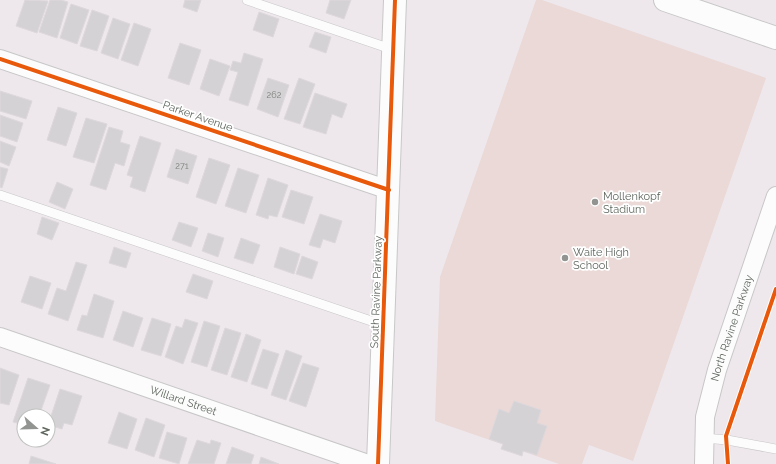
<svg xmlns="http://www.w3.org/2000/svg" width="776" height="464" font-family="Raleway,sans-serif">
  <rect width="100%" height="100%" fill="#eee8ed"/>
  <polygon fill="#ead9d6" points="536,0 542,0 766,78 633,461 589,445 582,464 559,464 435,421 440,277"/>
  <g fill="#d5d2d5" stroke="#ddd8dc">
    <polygon points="25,0 48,1 37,33 16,26"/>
    <polygon points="50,0 61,0 68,2 57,38 39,32"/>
    <polygon points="185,0 201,0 197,12 183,7"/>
    <polygon points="330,0 351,0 344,19 326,13"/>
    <polygon points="71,4 89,10 77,44 60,38"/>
    <polygon points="92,10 109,16 97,51 80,46"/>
    <polygon points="259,12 279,19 273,37 253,30"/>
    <polygon points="113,18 130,24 118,59 101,53"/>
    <polygon points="134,23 151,29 138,66 121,60"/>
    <polygon points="315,32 331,37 326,53 309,47"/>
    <polygon points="180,43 201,50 189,85 168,78"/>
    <polygon points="244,53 263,59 248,106 229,100 238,72 230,70 233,61 241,63"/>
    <polygon points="210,59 230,66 219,96 200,89"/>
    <polygon points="268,78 289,85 278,117 257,109"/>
    <polygon points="299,78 315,84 300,124 284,119"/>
    <polygon points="0,91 32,101 26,119 0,111"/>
    <polygon points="315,93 347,104 342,118 332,114 326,134 303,127"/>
    <polygon points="58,107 77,113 66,146 47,140"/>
    <polygon points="0,115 23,123 17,142 0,136"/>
    <polygon points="86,118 107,124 94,163 73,157"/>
    <polygon points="109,127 123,131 120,142 130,145 124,166 115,163 106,190 90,185"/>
    <polygon points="140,136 161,143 145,192 130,187 133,177 127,175"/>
    <polygon points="0,141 16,147 9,166 0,162"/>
    <polygon points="176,149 197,156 188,184 167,177"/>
    <polygon points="209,158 230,165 216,204 196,197"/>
    <polygon points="0,167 8,169 2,188 0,187"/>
    <polygon points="238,168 259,175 246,213 225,206"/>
    <polygon points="268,178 288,185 277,217 269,215 268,219 256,215"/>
    <polygon points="57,182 73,189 65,209 49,202"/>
    <polygon points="291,190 313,197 304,224 282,217"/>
    <polygon points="320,214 342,221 335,243 323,239 320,248 309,245"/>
    <polygon points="42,217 59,223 52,240 37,234"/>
    <polygon points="179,222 198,228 191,247 172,240"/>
    <polygon points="208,233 224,238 218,257 202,251"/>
    <polygon points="241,238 260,245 253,264 234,258"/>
    <polygon points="114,247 131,253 126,268 109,263"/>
    <polygon points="280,247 300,254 294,274 274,267"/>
    <polygon points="302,256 318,262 312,279 296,274"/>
    <polygon points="76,262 87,265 68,321 48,314 57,288 66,291"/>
    <polygon points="193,274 213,281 207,299 186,292"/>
    <polygon points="30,276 51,283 42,309 21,302"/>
    <polygon points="94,294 114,301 103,338 77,330 82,315 87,316"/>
    <polygon points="123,311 143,318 133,347 113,340"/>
    <polygon points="152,318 171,324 161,356 141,350"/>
    <polygon points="185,319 198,323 183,364 165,357 176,326 182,328"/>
    <polygon points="204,321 220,326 207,367 191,362"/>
    <polygon points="225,328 241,333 227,375 211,370"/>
    <polygon points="246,334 261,340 247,382 231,377"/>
    <polygon points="263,349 279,354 267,389 251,384"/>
    <polygon points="286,350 302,356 286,400 271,395"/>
    <polygon points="303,363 319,368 306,407 289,401"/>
    <polygon points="0,368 19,375 9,405 0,403"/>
    <polygon points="28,378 50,385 39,416 24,416 24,425 13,422"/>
    <polygon points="60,389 82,396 72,425 64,423 62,429 48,425"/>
    <polygon points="514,401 541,410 537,423 547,426 537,455 523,451 522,456 501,449 503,444 489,439 499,409 509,413"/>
    <polygon points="119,412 137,419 127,449 108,443"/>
    <polygon points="146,418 165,425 154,457 135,450"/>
    <polygon points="167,432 187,438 179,464 159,458"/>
    <polygon points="197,440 210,444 211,440 221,443 214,464 188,464"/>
    <polygon points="232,447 254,455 251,464 226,464"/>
    <polygon points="31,456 56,464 29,464"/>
    <polygon points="261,457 279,464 259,464"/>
  </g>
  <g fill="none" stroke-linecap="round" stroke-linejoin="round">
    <g stroke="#c8c7c7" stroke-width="10">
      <g id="lane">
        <polyline points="247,0 394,50"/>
        <polyline points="0,195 383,325"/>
        <polyline points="704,438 727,440 776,449"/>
      </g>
    </g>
    <g stroke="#c8c7c7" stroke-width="20">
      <g id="street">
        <polyline points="0,59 389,190"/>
        <path id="s1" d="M0,337L368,464"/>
        <path id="s2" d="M704,464L705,417L717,370L776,196"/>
      </g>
    </g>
    <g stroke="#c8c8c8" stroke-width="24">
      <g id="secondary">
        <polyline points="665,0 776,38"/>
        <polyline points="378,464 395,0"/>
      </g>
    </g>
    <use href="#lane" stroke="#fcfcfc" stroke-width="9"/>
    <use href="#street" stroke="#fcfcfc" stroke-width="18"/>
    <use href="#secondary" stroke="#fcfcfc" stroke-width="22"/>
    <g stroke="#fff" stroke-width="6">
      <g id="cycleway">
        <polyline points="0,59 389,190"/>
        <polyline points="378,464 395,0"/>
        <polyline points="728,464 726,436 776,289"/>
      </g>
    </g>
    <use href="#cycleway" stroke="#e8590c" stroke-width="4"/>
  </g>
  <g fill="#919490" stroke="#fff" stroke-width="1.5">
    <circle cx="595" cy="202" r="4"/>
    <circle cx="565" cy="258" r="4"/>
  </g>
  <g text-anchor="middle" stroke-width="3.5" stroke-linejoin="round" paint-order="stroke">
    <g font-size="9" fill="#7e837d">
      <text x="274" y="98">262</text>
      <text x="182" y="169">271</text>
    </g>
    <g font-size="11" fill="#5f675e" stroke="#fff">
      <text transform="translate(198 116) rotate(19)" y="4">Parker Avenue</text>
      <text transform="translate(376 292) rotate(-88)" y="4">South Ravine Parkway</text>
      <text dy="4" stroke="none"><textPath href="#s2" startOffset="140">North Ravine Parkway</textPath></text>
      <text dy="4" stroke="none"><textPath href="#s1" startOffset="194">Willard Street</textPath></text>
    </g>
    <g font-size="11" fill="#5f675e" stroke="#fff" text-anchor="start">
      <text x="603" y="200">Mollenkopf<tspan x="603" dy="13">Stadium</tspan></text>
      <text x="573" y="256">Waite High<tspan x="573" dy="13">School</tspan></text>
    </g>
  </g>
  <g transform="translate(36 428) rotate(110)"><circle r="19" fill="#ffffff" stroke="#bfc2bf"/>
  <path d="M0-3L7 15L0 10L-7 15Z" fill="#919490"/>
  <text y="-6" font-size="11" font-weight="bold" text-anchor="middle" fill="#5f675e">N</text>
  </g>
</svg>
